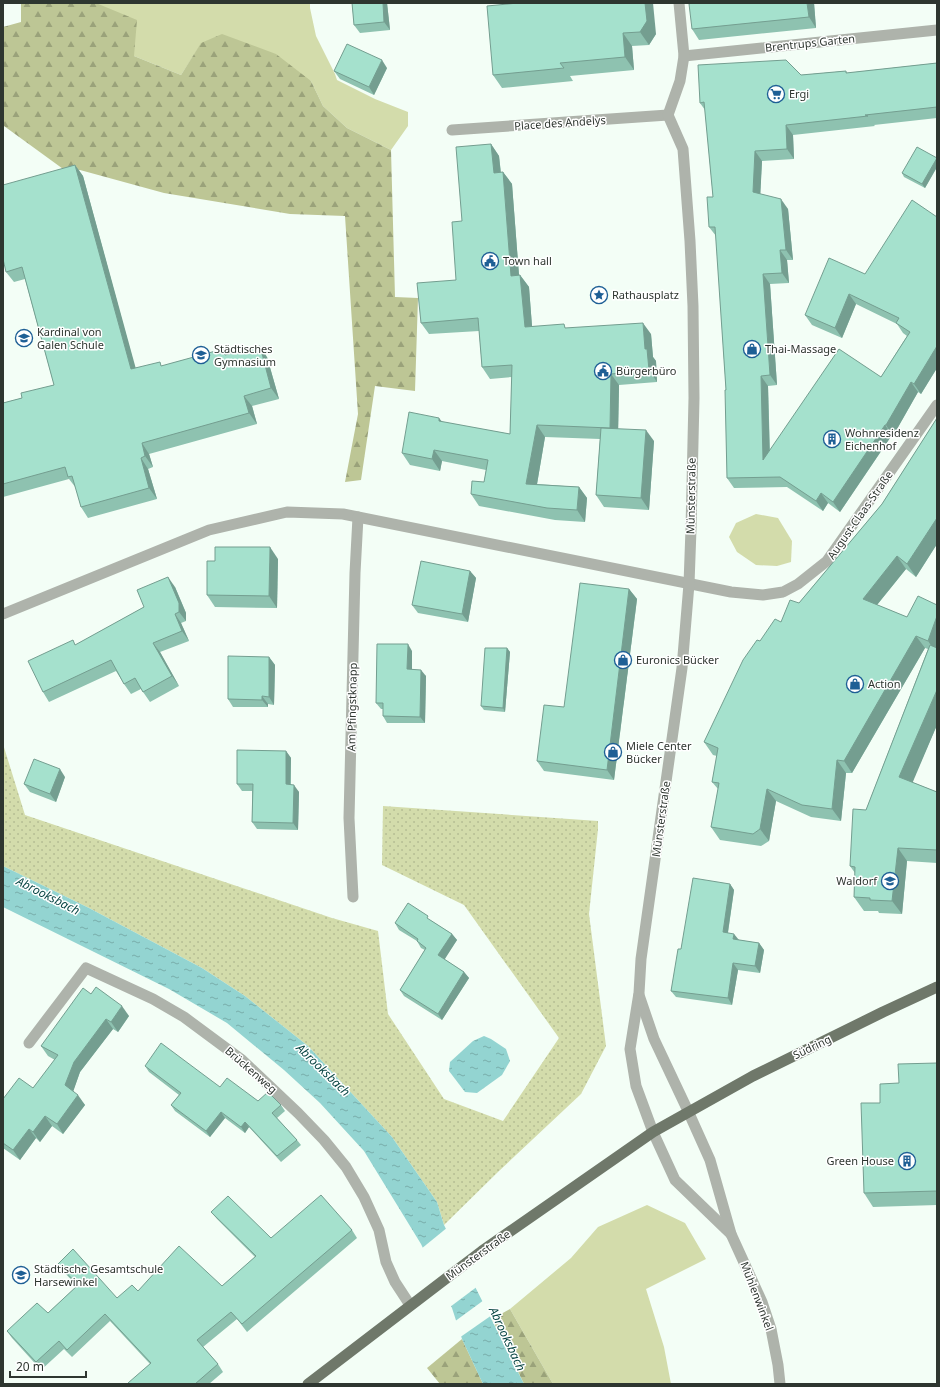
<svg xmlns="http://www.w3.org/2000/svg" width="940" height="1387" font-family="'Noto Sans',sans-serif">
  <defs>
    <pattern id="forest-firs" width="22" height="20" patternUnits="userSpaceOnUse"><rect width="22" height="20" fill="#bdc695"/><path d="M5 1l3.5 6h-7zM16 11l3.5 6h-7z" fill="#9aa27a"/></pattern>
    <pattern id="park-dots" width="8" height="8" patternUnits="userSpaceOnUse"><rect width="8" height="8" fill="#d3dcab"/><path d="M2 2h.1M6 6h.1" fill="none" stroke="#b5bd93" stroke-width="1.8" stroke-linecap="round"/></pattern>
    <pattern id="water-ripples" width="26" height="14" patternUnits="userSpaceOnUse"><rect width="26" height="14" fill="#93d4d1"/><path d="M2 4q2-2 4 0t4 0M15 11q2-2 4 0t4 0" fill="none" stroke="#78adaa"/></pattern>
  </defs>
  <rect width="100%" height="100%" fill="#f3fef6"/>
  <g fill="#d3dcab">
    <polygon points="96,3 310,3 310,8 316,36 335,74 337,80 375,99 408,112 408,126 391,150 347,128 323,106 311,81 201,44 181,75 134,56"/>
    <polygon points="756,514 778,518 792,541 791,562 777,566 756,565 737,552 729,537 736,523"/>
    <polygon points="647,1205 685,1223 706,1259 646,1289 664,1347 671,1384 553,1384 510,1309 571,1258 598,1227"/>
  </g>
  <g fill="url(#forest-firs)">
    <polygon points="21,3 96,3 137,20 134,56 181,75 201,43 222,34 276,54 311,81 323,106 347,128 391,150 395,297 418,298 415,391 375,386 361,480 345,482 358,414 345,216 290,214 164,193 80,170 70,174 4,126 3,124 3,27 21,22"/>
    <polygon points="510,1309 553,1384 524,1384 492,1319"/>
    <polygon points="462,1339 483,1384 440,1384 427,1368"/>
  </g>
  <polygon fill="url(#park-dots)" points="3,744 25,815 332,918 378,931 388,1014 444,1099 503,1121 559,1038 464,905 382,865 383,806 598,821 598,829 589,914 606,1046 581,1094 499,1171 444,1225 437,1202 392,1137 308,1046 245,996 202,968 89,908 3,866"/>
  <g fill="url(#water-ripples)">
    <polygon points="3,866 89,908 202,968 245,996 308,1046 392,1137 437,1202 444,1225 524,1384 483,1384 462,1339 452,1308 421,1244 364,1151 320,1103 284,1070 227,1023 169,989 3,907"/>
    <polygon points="484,1036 491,1039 506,1049 510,1061 502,1075 477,1093 465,1092 449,1071 450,1062 473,1041"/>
  </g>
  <g fill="#f3fef6">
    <polygon points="448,1227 478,1286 450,1307 421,1249"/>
    <polygon points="484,1300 492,1315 459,1338 454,1322"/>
  </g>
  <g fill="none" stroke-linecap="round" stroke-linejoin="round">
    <g stroke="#aeb3ab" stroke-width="11">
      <polyline points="684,56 937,30"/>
      <polyline points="452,130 668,115"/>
      <polyline points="3,614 209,530 287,512 343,514 731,592 763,595 783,592 798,584 827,561 937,405"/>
      <polyline points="353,897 349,818 355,573 358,517"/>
      <polyline points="639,995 654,1039 688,1111"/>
      <polyline points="29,1043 86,968 153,999 184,1017 242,1060 298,1113 324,1140 346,1167 364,1197 379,1230 386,1262 395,1282 410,1305"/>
      <polyline points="653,1132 636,1086 630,1049 639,993 641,959 682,668 689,584 691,529 694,398 693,306 690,241 683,149 668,115 680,81 684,56 679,3"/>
    </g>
    <g stroke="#aeb3ab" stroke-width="11">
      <polyline points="688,1111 710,1160 731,1234 762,1302 771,1329 778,1365 780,1384"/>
      <polyline points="653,1132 675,1180 731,1234"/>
    </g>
    <polyline stroke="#6f786a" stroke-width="11" points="308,1384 482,1251 653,1132 753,1076 883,1012 937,987"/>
  </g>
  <g fill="#8ec2b0">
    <polygon points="352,3 387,3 390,30 360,33 354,25"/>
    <polygon points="518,3 656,34 649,45 632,46 634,70 570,76 573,81 502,88 493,75"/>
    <polygon points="814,3 816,28 699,40 692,29"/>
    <polygon points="937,63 937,118 874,125 875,126 793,135 794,159 762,161 760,194 788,209 793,260 787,260 789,283 770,284 777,385 768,386 770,451 881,377 907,336 903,333 897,324 856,304 842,338 812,325 805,315 865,274 937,217 937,368 921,394 918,392 893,436 892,435 840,512 828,503 823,511 787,487 734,488 727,478 726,390 716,236 709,227 713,197 705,110 700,103 801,75 846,71 847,73"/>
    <polygon points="387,68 374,95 340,79 334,71"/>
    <polygon points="491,144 499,156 501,173 503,172 512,184 519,275 520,275 529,287 532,326 567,328 651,334 653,357 656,361 657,382 619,385 618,429 654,441 649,510 604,507 596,495 600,439 545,437 537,484 579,487 587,498 585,522 555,520 479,506 471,494 484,482 486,470 442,461 440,471 410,465 402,453 442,422 510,434 512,377 490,379 482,367 479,331 429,334 421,323 456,280 462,221"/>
    <polygon points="937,158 937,167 925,188 904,177 902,173"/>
    <polygon points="75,165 83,176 135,368 162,366 223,349 227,355 267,357 279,399 252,406 257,424 149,454 153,467 148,469 157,499 88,518 81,507 76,488 69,479 3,497 3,403 22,398 54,385 25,279 14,282 6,272"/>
    <polygon points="937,418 937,544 916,577 906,569 877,605 907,617 937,605 937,725 912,782 937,792 937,863 907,861 902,914 879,913 878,911 864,911 854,897 855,873 850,866 866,810 928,649 925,648 852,773 846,773 841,821 811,817 776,801 769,841 761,846 720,840 711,827 718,789 712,782 717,756 713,755 704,742 760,641 781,622 799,603 882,504"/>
    <polygon points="278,559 277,608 215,607 207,595"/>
    <polygon points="470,571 476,578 468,622 418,613 412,605"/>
    <polygon points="175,587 186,613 186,621 181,623 189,641 160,652 179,686 150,702 141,689 131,694 124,684 116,671 49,702 43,692 76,645 144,607"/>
    <polygon points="629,589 637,599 614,780 544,771 537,761 564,707"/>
    <polygon points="507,648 510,652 505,712 484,710 481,706"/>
    <polygon points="412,651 412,669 426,676 425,723 387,723 383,716 383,709 381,709 376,703"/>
    <polygon points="269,657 275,665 274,705 268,704 268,707 233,707 228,699"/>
    <polygon points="286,751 291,758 291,785 299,792 298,830 257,829 252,822 252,791 242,791 237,784"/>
    <polygon points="65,777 56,802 30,792 24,784"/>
    <polygon points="730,884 734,890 728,933 739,940 759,943 764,950 760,973 738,970 732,1005 676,997 671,991 681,949"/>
    <polygon points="430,920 452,934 457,940 444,959 464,972 469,978 442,1020 404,996 400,990 425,950 421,948 417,941 399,930 395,923"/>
    <polygon points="91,994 129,1016 118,1032 113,1029 80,1072 73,1091 85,1105 63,1134 52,1126 40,1142 36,1138 20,1160 3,1148 3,1099 33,1088 55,1060 48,1056 41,1046"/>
    <polygon points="937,1063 937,1205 873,1207 864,1193 880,1103 899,1083"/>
    <polygon points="145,1066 220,1087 258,1101 281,1105 285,1111 277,1118 297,1140 301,1145 281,1162 249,1127 245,1133 225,1118 210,1137 175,1111 171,1105 179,1095 149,1072"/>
    <polygon points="211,1212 271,1238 352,1230 357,1238 247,1332 237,1319 203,1347 218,1364 223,1372 209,1384 129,1384 150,1364 110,1321 72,1357 64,1349 41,1370 12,1338 7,1331 48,1313 77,1286 63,1271 58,1264 117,1298 138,1291 222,1286 255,1257 217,1219"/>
  </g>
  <g fill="#749e90">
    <polygon points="383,3 387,3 390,30 384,22"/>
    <polygon points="645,3 653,3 656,34 649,45 640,32"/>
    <polygon points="807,3 814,3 816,28 809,17"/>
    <polygon points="623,33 632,46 634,70 625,57"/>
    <polygon points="382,60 387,68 374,95 369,87"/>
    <polygon points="786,125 793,135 794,159 787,149"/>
    <polygon points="491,144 499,156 502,185 494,173"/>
    <polygon points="755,151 762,161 760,202 753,192"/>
    <polygon points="937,158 937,167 925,188 922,184"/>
    <polygon points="75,165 83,176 139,380 131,369"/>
    <polygon points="503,172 512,184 520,288 511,276"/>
    <polygon points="781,199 788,209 793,260 786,250"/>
    <polygon points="780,250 787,260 789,283 782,273"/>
    <polygon points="763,274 770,284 777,385 770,375"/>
    <polygon points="520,275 529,287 533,339 525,327"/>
    <polygon points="849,294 856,304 842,338 835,328"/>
    <polygon points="643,323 651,334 653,357 656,361 657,382 649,370 645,349"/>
    <polygon points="260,346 267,357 279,399 271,388"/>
    <polygon points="937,346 937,368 921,394 914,384"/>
    <polygon points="223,349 231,360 225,355"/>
    <polygon points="611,374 619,385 618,440 610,428"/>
    <polygon points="761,376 768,386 770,470 763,460"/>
    <polygon points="911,382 918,392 893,436 886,425"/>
    <polygon points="244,396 252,406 257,424 249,413"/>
    <polygon points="439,418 448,429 439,421"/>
    <polygon points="537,425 545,437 535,496 526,484"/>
    <polygon points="885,425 892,435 840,512 833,502"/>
    <polygon points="646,430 654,441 649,510 641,498"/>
    <polygon points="142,443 149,454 153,467 145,456"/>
    <polygon points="434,450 442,461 440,471 432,459"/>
    <polygon points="141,458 148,469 157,499 149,488"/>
    <polygon points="579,487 587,498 585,522 577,510"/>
    <polygon points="821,493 828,503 823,511 816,501"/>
    <polygon points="937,518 937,544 916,577 907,564"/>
    <polygon points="270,547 278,559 277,608 269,596"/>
    <polygon points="897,556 906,569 872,611 863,599"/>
    <polygon points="470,571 476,578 468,622 462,614"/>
    <polygon points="168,577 175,587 186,613 186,621 179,612"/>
    <polygon points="629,589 637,599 614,780 607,770"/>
    <polygon points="175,614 181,623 189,641 182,631"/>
    <polygon points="937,616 937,654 928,641"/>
    <polygon points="916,636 925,648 852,773 844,761"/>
    <polygon points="153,643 160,652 179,686 172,676"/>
    <polygon points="408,644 412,651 412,676 407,669"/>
    <polygon points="507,648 510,652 505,712 503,708"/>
    <polygon points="269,657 275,665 274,705 269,697"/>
    <polygon points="421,670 426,676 425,723 420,717"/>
    <polygon points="937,690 937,725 909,791 899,777"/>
    <polygon points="262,696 268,704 268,707 262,700"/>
    <polygon points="286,751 291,758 290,791 286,784"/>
    <polygon points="837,760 846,773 841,821 832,809"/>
    <polygon points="60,769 65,777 56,802 50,794"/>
    <polygon points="294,785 299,792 298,830 293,823"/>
    <polygon points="767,789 776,801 769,841 760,829"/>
    <polygon points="898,848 907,861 902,914 892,901"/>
    <polygon points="730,884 734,890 727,938 723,932"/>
    <polygon points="452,934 457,940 443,962 438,955"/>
    <polygon points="734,934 739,940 733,939"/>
    <polygon points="759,943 764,950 760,973 755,966"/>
    <polygon points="733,963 738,970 732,1005 728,998"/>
    <polygon points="464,972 469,978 442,1020 438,1014"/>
    <polygon points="122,1006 129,1016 118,1032 111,1022"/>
    <polygon points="106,1019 113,1029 80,1072 72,1095 65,1085 74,1062"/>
    <polygon points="78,1095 85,1105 63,1134 57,1124"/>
    <polygon points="221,1112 225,1118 210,1137 206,1131"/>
    <polygon points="45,1116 52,1126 40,1142 33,1132"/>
    <polygon points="245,1122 249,1127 245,1133 241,1127"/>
    <polygon points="29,1129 36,1138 20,1160 13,1150"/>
  </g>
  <g fill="#a5e1cd" stroke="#749e90">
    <polygon points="352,3 383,3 384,22 354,25"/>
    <polygon points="518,3 645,3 647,21 640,32 623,33 625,57 560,63 564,68 493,75 487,6"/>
    <polygon points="692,3 807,3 809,17 692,29 689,4"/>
    <polygon points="347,44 382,60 369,87 334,71"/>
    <polygon points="786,60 801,75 846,71 846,73 937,63 937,107 865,115 868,116 786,125 787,149 755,151 753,192 781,199 786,250 780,250 782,273 763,274 770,375 761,376 763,460 839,349 881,377 910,332 896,323 899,318 849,294 835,328 805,315 829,258 865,274 912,200 937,217 937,346 914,384 911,382 886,425 885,425 833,502 821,493 816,501 780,477 727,478 725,390 726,390 715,227 709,227 707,197 713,197 704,102 700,103 698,65"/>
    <polygon points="491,144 494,173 503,172 511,276 520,275 525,327 564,324 565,328 643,323 645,349 647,349 649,370 611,374 610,428 537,425 526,484 579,487 577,510 547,508 471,494 472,481 484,482 488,460 434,450 432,459 402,453 409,412 439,418 439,421 510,434 512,365 482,367 478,318 421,323 417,283 456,280 452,222 462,221 456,147"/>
    <polygon points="917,147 937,158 922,184 902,173"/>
    <polygon points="75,165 131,369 160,362 161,366 223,349 225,355 260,346 271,388 244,396 249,413 142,443 145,456 141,458 149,488 81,507 72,476 68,477 65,467 3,484 3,403 22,398 21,393 54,385 22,267 6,272 3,259 3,185"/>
    <polygon points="937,418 937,518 907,564 897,556 863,599 907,617 918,596 937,605 937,616 928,641 916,636 844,761 837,760 832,809 802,805 767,789 760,829 753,834 711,827 719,783 712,782 718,748 704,742 743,660 757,640 760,641 775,619 781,622 790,600 799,603 882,504"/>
    <polygon points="601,428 646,430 641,498 596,495"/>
    <polygon points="215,547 270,547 269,596 207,595 207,561 215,561"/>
    <polygon points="421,561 470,571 462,614 412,605"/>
    <polygon points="168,577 179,603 179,612 175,614 182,631 153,643 172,676 143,692 135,678 124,684 111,660 43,692 28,661 73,640 75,645 144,607 137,590"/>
    <polygon points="580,583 629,589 607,770 537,761 544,705 564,707"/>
    <polygon points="377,644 408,644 407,669 421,670 420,717 383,716 383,703 376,703"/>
    <polygon points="930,645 937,648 937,690 899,777 937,792 937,850 898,848 892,901 870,900 870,898 854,897 855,867 850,866 853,809 866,810"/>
    <polygon points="485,648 507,648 503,708 481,706"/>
    <polygon points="228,656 269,657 269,697 262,696 262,700 228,699"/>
    <polygon points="237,750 286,751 286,784 294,785 293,823 252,822 253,784 237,784"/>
    <polygon points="34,759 60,769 50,794 24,784"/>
    <polygon points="693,878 730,884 723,932 734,934 733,939 759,943 755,966 733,963 728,998 671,991 678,949 681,949"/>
    <polygon points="408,903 428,916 427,918 452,934 438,955 464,972 438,1014 400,990 426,948 417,941 418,939 395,923"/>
    <polygon points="96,987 122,1006 111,1022 106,1019 74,1062 65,1085 78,1095 57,1124 45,1116 33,1132 29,1129 13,1150 3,1143 3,1099 19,1078 33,1088 58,1055 41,1046 83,988 91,994"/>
    <polygon points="161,1043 220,1087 227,1078 258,1101 268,1092 281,1105 272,1113 297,1140 277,1156 245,1122 241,1127 221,1112 206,1131 171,1105 181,1093 145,1066"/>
    <polygon points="937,1063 937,1191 864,1193 861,1103 880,1103 880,1084 899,1083 898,1064"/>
    <polygon points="321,1195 352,1230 242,1324 231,1312 197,1340 218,1364 195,1384 129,1384 128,1383 151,1363 105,1314 67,1350 59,1341 36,1362 7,1331 37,1303 48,1313 78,1285 58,1264 73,1249 117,1298 132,1285 138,1291 179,1246 222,1286 256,1256 211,1212 228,1196 271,1238"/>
  </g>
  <defs>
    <g id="supermarket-ring" transform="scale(0.9)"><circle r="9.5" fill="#fff" stroke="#1e5f95" stroke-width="1.5"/><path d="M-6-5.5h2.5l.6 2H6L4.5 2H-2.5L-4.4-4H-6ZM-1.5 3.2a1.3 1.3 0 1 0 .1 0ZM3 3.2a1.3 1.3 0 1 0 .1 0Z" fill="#1e5f95"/></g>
    <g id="civic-ring" transform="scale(0.9)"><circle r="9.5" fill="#fff" stroke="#1e5f95" stroke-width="1.5"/><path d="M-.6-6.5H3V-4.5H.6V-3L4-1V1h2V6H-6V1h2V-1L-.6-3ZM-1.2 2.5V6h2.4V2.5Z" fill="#1e5f95"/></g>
    <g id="sight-ring" transform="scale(0.9)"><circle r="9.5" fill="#fff" stroke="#1e5f95" stroke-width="1.5"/><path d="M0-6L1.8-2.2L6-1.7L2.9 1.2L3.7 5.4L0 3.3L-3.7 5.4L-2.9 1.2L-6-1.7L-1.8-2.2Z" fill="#1e5f95"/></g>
    <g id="school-ring" transform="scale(0.9)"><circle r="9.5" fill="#fff" stroke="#1e5f95" stroke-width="1.5"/><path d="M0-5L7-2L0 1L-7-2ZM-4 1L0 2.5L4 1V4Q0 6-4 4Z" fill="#1e5f95"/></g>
    <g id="shop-ring" transform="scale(0.9)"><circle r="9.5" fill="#fff" stroke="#1e5f95" stroke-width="1.5"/><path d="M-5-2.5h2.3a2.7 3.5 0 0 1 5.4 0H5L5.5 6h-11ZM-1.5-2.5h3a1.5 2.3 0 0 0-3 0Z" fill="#1e5f95"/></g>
    <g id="building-ring" transform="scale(0.9)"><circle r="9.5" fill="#fff" stroke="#1e5f95" stroke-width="1.5"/><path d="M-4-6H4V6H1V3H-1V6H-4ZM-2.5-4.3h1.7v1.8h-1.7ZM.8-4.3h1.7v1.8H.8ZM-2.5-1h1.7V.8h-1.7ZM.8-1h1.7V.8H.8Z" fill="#1e5f95"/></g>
  </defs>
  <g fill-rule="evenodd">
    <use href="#supermarket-ring" x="776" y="94"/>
    <use href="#civic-ring" x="490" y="261"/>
    <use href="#sight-ring" x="599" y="295"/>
    <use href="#school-ring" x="24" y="338"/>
    <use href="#shop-ring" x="752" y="349"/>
    <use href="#school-ring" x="201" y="355"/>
    <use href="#civic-ring" x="603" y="371"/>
    <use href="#building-ring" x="832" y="439"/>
    <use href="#shop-ring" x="623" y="660"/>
    <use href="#shop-ring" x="855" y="684"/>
    <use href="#shop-ring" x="613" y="752"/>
    <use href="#school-ring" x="890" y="881"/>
    <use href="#building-ring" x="907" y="1161"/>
    <use href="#school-ring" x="21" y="1275"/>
  </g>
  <g text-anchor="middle" stroke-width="3" stroke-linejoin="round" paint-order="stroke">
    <g font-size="11" fill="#2e3630" stroke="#fff">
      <text transform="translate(810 43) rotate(-6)" y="4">Brentrups Garten</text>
      <text transform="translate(560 123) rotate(-4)" y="4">Place des Andelys</text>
      <text transform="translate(691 496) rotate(-89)" y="4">Münsterstraße</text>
      <text transform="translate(860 515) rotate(-55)" y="4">August-Claas-Straße</text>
      <text transform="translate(352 707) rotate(-89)" y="4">Am Pfingstknapp</text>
      <text transform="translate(661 819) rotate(-82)" y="4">Münsterstraße</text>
      <text transform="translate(812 1047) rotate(-26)" y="4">Südring</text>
      <text transform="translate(251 1070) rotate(41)" y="4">Brückenweg</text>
      <text transform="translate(478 1255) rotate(-36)" y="4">Münsterstraße</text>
      <text transform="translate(757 1296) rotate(69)" y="4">Mühlenwinkel</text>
    </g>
    <g font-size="11" fill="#2e3630" stroke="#fff" text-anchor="start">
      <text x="789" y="98">Ergi</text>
      <text x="503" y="265">Town hall</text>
      <text x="612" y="299">Rathausplatz</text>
      <text x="37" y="336">Kardinal von<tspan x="37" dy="13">Galen Schule</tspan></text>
      <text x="214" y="353">Städtisches<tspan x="214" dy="13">Gymnasium</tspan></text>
      <text x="765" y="353">Thai-Massage</text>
      <text x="616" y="375">Bürgerbüro</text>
      <text x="845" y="437">Wohnresidenz<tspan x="845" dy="13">Eichenhof</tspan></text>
      <text x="636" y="664">Euronics Bücker</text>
      <text x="868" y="688">Action</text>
      <text x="626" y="750">Miele Center<tspan x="626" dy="13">Bücker</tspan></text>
      <text x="877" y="885" text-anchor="end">Waldorf</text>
      <text x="894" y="1165" text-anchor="end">Green House</text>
      <text x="34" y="1273">Städtische Gesamtschule<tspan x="34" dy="13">Harsewinkel</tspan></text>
    </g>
    <g font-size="12" font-style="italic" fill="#094644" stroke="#fff">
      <text transform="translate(48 896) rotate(27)" y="4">Abrooksbach</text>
      <text transform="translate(323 1070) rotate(44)" y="4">Abrooksbach</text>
      <text transform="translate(507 1339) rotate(65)" y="4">Abrooksbach</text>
    </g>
  </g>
  <rect width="940" height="1387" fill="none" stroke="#2e3630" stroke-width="8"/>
  <path d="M10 1371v6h76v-6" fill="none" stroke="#2e3630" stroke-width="2"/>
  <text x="16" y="1371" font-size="12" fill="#2e3630" stroke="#ffffff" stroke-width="3" paint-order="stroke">20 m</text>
</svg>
